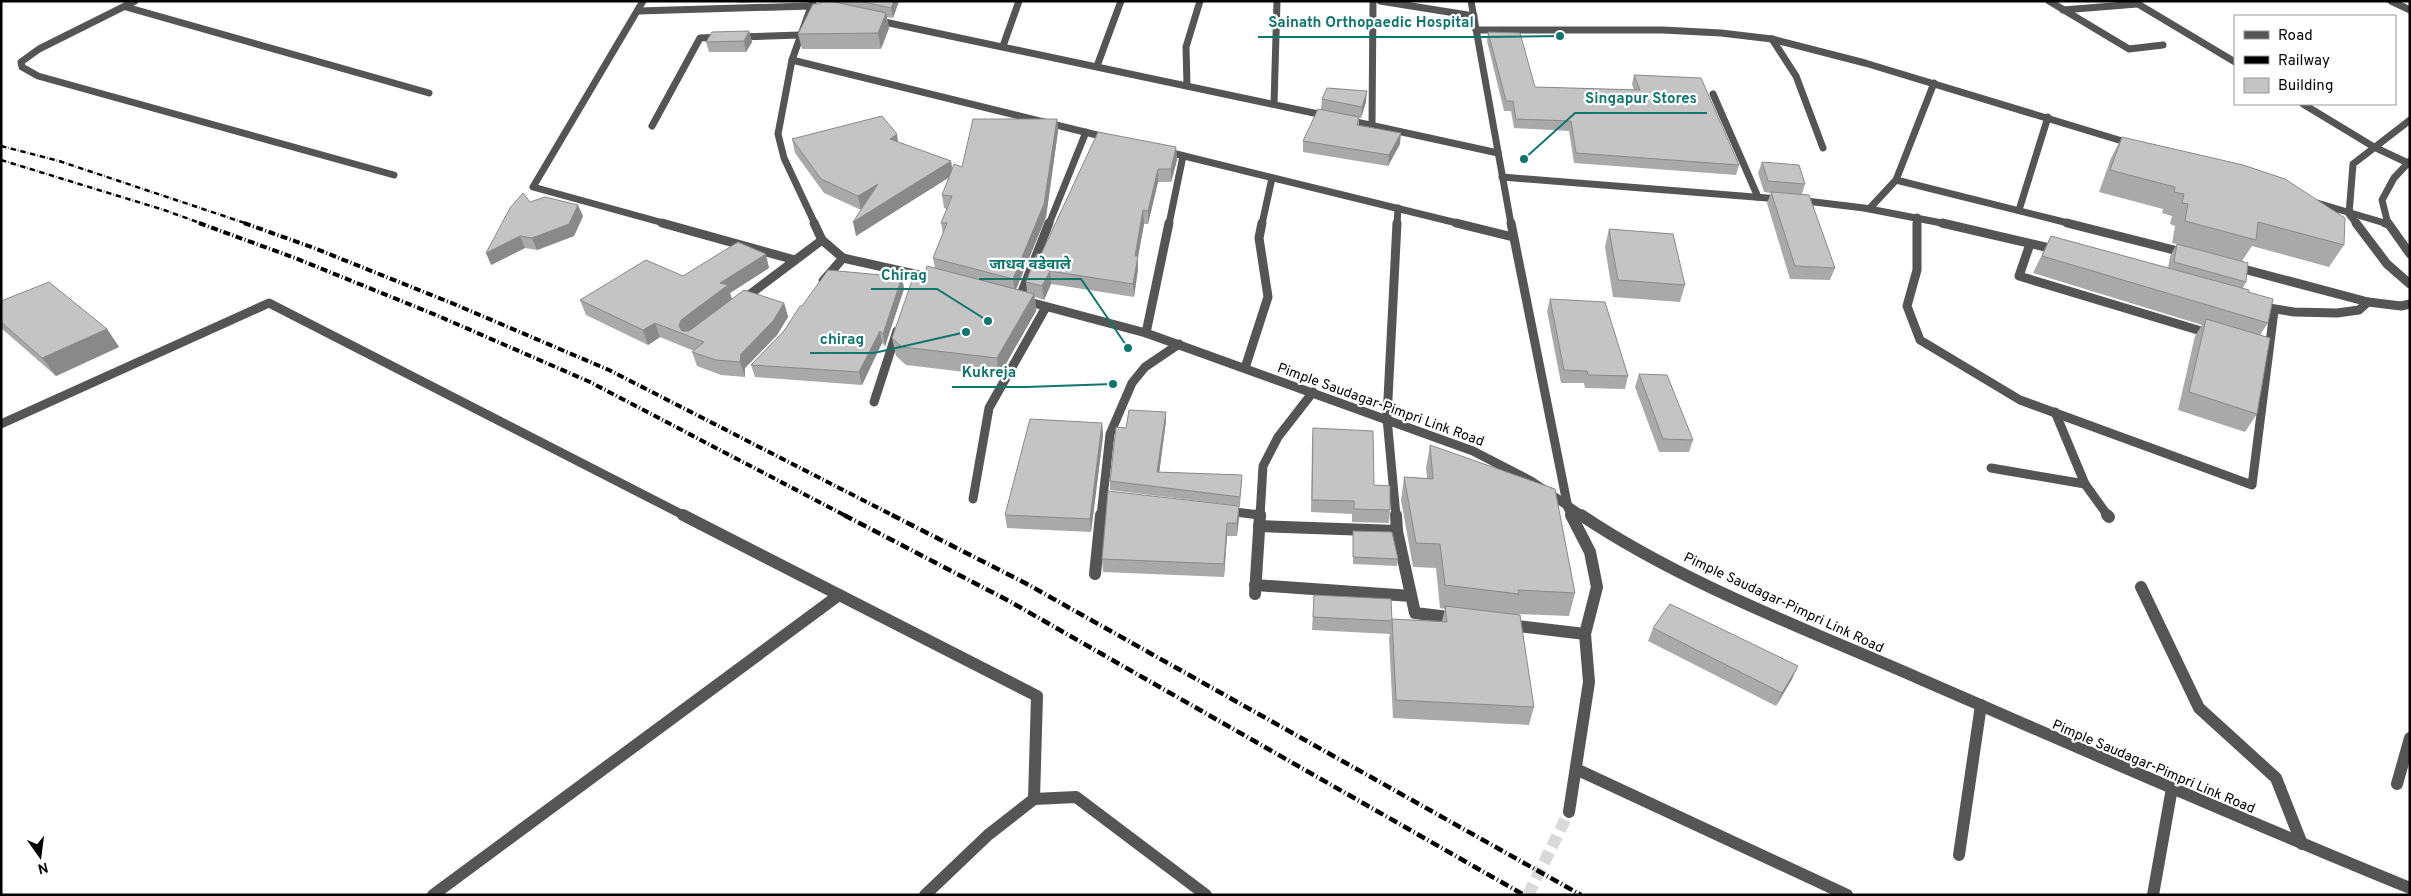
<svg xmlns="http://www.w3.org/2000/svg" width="2411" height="896" font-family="Overpass,'Noto Sans Devanagari',sans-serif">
  <rect width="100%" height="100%" fill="#fff"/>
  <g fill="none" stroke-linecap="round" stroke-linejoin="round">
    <polyline stroke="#d9d9d9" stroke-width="12" stroke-dasharray="12 6" stroke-linecap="butt" points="1528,895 1569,812"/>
    <g stroke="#555" stroke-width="7">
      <polyline points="2049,1 2129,49 2163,45"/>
      <polyline points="2063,10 2137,4"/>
    </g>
    <g stroke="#555" stroke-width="9">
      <polyline points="2030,244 2019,276 2211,334"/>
      <polyline points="1,424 269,303 685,516"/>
    </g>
    <g stroke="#555" stroke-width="12">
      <polyline points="683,515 1037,696 1034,799"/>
      <polyline points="433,895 839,595"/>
      <polyline points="2153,895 2172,788"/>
    </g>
    <g stroke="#555" stroke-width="7">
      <polyline points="135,1 39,49 21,62 22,67 38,76 394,175"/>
      <polyline points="643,1 533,187 667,224"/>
      <polyline points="1380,1 1474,16"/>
      <polyline points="1471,1 1511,224"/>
      <polyline points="2133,1 2235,62"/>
      <polyline points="2391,1 2410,10"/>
      <polyline points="126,7 429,93"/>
      <polyline points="638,11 811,6 820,8"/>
      <polyline points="875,20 1328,116"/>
      <polyline points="1476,30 1663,30 1721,33 1772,39 1865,63 2132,144"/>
      <polyline points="738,37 800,35"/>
      <polyline points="1772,39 1796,76 1823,148"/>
      <polyline points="1003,46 1019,1"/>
      <polyline points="792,60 1109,138"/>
      <polyline points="1097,66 1121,1"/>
      <polyline points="1187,85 1186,47 1200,1"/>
      <polyline points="1713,94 1758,197"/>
      <polyline points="1274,104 1277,1"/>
      <polyline points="2303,104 2374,147 2410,164"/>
      <polyline points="1347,120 1498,153"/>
      <polyline points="652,126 700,38 721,37"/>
      <polyline points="1372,126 1373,1"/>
      <polyline points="1164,151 1461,224"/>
      <polyline points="1502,177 1781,199"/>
      <polyline points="1896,180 2072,224"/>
      <polyline points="1798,200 1864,208 1947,224"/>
      <polyline points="2317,203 2388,224"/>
      <polyline points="1870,208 1896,180 1934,83"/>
      <polyline points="2019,210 2048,117"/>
      <polyline points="1917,217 1917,224"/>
      <polyline points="1049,224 1086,132"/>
      <polyline points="1169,224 1183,156"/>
      <polyline points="1262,224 1272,178"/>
      <polyline points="1397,224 1398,208"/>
    </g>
    <g stroke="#555" stroke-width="9">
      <polyline points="662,223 795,260"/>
      <polyline points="1456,223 1513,237"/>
      <polyline points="1511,223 1568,508 1572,516"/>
      <polyline points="1917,223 1917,270 1907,306 1920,340 2020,400 2252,485 2274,311"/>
      <polyline points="1942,223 2058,250"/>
      <polyline points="2067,223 2186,253"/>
      <polyline points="2385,223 2388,224"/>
      <polyline points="2236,267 2368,302"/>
      <polyline points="823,281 843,258"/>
      <polyline points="1019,299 1049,223"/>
      <polyline points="741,301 822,240"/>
      <polyline points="2257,306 2294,312 2337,313 2359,310 2368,302 2401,306 2410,304"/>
      <polyline points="1146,333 1169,223"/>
      <polyline points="1245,368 1268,297 1259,238 1262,223"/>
      <polyline points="874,402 897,331"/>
      <polyline points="1991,468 2085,484 2055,412"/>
      <polyline points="2085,484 2108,516"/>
      <polyline points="973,499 989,408 1046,307"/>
      <polyline points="1226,511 1260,515"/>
      <polyline points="1101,516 1110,434 1132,383 1145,367 1179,344"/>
      <polyline points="1260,516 1263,466 1278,437 1313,392"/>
      <polyline points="1396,516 1387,418 1397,223"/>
    </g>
    <g stroke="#555" stroke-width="12">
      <polyline points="1258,515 1260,515"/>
      <polyline points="2107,515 2109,517"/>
      <polyline points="1259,526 1397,531 1396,515"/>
      <polyline points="1397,531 1415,613 1457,618"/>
      <polyline points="1095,574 1101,515"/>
      <polyline points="1255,585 1411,596"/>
      <polyline points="2141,587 2199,708 2276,778 2302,844"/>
      <polyline points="1255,594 1260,515"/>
      <polyline points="1509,625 1585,634"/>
      <polyline points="1576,769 1847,895"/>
      <polyline points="2397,784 2410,738"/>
      <polyline points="1569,812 1589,682 1585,634 1597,587 1590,552 1571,515"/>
      <polyline points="1959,855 1981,705"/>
      <polyline points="925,895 988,835 1034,799 1076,797 1206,895"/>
    </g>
    <g stroke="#555" stroke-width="7">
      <polyline points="813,1 792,60 778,134 784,158 815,224"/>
      <polyline points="2357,224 2349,214 2353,164 2410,120"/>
      <polyline points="2388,224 2382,200 2394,178 2410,161"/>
    </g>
    <g stroke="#555" stroke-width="9">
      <polyline points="814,223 822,240 843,258 928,277"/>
      <polyline points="2356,223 2387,264 2410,284"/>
      <polyline points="2388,223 2410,254"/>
      <polyline points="1022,300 1146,333 1473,451 1531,481 1583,516"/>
    </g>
    <path stroke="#555" stroke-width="12" d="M1581,515C1682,583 1806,629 1918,678C2082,749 2245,821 2410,888"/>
    <g stroke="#000" stroke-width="2.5" stroke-dasharray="5.5 2 0.5 2" stroke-linecap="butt">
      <polyline points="1,146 59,161 248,224"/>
      <polyline points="1,160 164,210 203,224"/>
    </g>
    <g stroke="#000" stroke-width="4" stroke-dasharray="7 2.5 1 2.5" stroke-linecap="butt">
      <polyline points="199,223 295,258 436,315 590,382 846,516"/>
      <polyline points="244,223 314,248 454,304 609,370 894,516"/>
    </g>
    <g stroke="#000" stroke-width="4.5" stroke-dasharray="9 3 1 3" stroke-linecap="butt">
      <polyline points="844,515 1009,601 1524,895"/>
      <polyline points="892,515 1027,584 1581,895"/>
    </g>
  </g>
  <g fill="#a9a9a9">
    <polygon points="739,1 775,1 739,3"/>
    <polygon points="821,1 899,1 893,18 887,17 889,28 881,49 802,49 798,34 820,4"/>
    <polygon points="749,31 752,42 746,52 709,52 706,42"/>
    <polygon points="1488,32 1535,87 1634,90 1632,84 1634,75 1739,165 1736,175 1574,163 1569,131 1514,128 1511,111 1504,111 1487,41"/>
    <polygon points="1322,99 1366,102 1361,118 1359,118 1359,125 1400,144 1388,166 1303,152 1303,141 1321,109"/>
    <polygon points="1057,119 1058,131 1046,217 1016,289 1027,292 1026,282 1037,253 1038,260 1176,147 1177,160 1171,182 1158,182 1148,224 1144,224 1138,257 1138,269 1134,297 1051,284 1044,300 1035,297 1036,311 999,376 906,365 896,356 892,338 925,273 935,268 933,258 943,234 941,223 947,209 944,208 942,195 949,177 856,236 861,210 824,193 795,153 792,139 898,142 951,161 952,170 962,167"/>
    <polygon points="2122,137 2344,245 2329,267 2252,246 2242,261 2246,282 2243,288 2248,292 2268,323 2260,335 2257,414 2245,432 2178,410 2195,336 2202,325 2033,273 2051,236 2168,268 2170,256 2177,244 2172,243 2175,226 2170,224 2172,216 2162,213 2163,209 2099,192 2111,158"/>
    <polygon points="1762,162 1805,184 1802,194 1835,268 1830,280 1790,279 1767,203 1771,193 1764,192 1758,173"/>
    <polygon points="530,202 583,216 574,236 537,250 525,248 491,265"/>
    <polygon points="1609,229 1685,285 1680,302 1613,297 1605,247"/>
    <polygon points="769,268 730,293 732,299 784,303 788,317 777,335 745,368 745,377 721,375 697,366 692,352 694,351 660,337 648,345 586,315 580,300 683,276"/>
    <polygon points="902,277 904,289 885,346 882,343 862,385 755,377 751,365 784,331 802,306"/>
    <polygon points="1550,299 1628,376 1625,389 1585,388 1584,383 1561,383 1547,311"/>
    <polygon points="1,301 107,329 119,347 56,376 1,328"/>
    <polygon points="1639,374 1693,440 1689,452 1659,452 1635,387"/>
    <polygon points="1166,412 1166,421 1159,472 1242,475 1240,506 1110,490 1110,481 1126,428"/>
    <polygon points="1102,423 1103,436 1091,532 1007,528 1005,515"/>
    <polygon points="1313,428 1374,485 1390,510 1389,523 1352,522 1352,514 1311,512 1312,441"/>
    <polygon points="1430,445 1575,593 1569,616 1514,614 1534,707 1529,725 1393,718 1389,638 1390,634 1312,630 1314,595 1392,619 1442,621 1445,609 1440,608 1436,568 1413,567 1401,500 1404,477 1427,478 1426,468"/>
    <polygon points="1239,506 1237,536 1227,536 1224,577 1103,572 1102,559"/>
    <polygon points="1353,531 1398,559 1397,566 1353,564"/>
    <polygon points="1653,628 1792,679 1776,706 1648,641"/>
  </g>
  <g fill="#898989">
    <polygon points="894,1 899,1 893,18 891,8"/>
    <polygon points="886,13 889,28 881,49 878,33"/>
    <polygon points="749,31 752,42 746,52 744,41"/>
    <polygon points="1367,91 1366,102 1361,118 1362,107"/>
    <polygon points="1057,119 1058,131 1046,217 1015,292 1013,279"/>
    <polygon points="1401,133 1400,144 1388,166 1389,155"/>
    <polygon points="897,134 899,148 890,139"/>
    <polygon points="1176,147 1177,160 1171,182 1171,169"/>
    <polygon points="951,161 953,175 856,236 853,222"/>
    <polygon points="1158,169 1158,182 1148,224 1148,211"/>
    <polygon points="878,184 861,210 858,196"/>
    <polygon points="578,205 583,216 574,236 537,250 532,238"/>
    <polygon points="1143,210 1144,224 1138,257 1138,269 1134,297 1133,284 1135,256"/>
    <polygon points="520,236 525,248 491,265 486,253"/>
    <polygon points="766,254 769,268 730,293 732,300 686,335 681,333 679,326 681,320 720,283"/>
    <polygon points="1050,271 1051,284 1044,300 1042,286"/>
    <polygon points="902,277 904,289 885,346 883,334"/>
    <polygon points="1034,294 1036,311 999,376 997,358"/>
    <polygon points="784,303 788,317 777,335 745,368 745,377 740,362 741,354"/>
    <polygon points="655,323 660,337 648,345 643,330"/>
    <polygon points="107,329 119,347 56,376 42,358"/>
    <polygon points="880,331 882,343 862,385 859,372"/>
    <polygon points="1166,412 1166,421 1158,482 1157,472"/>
    <polygon points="1102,423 1103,436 1091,532 1090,519"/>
    <polygon points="1239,506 1239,519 1237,536 1237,523"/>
    <polygon points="1227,523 1227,536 1224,577 1224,564"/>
    <polygon points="1798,666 1792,679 1776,706 1782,693"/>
  </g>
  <g fill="#c4c4c4" stroke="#898989">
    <polygon points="821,1 830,1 886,13 878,33 798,34 813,4 820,4"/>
    <polygon points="860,1 894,1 891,8"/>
    <polygon points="749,31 744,41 706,42 712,32"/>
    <polygon points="1488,32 1520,33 1535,87 1640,90 1634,75 1701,78 1739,165 1576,153 1571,121 1516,119 1513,101 1506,101"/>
    <polygon points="1327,88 1367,91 1362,107 1322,99"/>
    <polygon points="1318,109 1359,117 1357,125 1401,133 1389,155 1303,141"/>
    <polygon points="882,116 897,134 890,139 951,161 853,222 878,184 858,196 821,179 792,139"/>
    <polygon points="973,119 1057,119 1044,204 1013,279 933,258 947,223 941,223 952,196 942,195 954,164 962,167"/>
    <polygon points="1098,132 1176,147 1171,169 1158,169 1148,211 1143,210 1135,256 1138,256 1133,284 1050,271 1042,286 1026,282 1037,253 1036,265"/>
    <polygon points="2122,137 2243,165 2285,179 2345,218 2344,245 2258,222 2256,240 2185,221 2188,204 2182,203 2184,194 2174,192 2175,187 2110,170"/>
    <polygon points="1762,162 1799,165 1805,184 1768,181"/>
    <polygon points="1771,192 1809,195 1835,268 1795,266"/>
    <polygon points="523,193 530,202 545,197 578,205 569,224 532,238 520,236 486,253 510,208"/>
    <polygon points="1609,229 1673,234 1685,285 1618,280"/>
    <polygon points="2051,236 2249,290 2248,292 2273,299 2268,323 2042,256"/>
    <polygon points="738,242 766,254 720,283 728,285 681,320 679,326 682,331 689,331 744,290 784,303 773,321 741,354 740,362 716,360 692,352 704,342 655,323 643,330 580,300 646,260 683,276"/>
    <polygon points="2177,244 2248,263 2246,282 2174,262"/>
    <polygon points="927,266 1034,294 997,358 902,347 892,338 915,272 925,273"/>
    <polygon points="828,270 902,277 883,334 880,331 859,372 751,365 784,331 800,306 802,306"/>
    <polygon points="49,282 107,329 42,358 1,322 1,301"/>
    <polygon points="1550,299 1605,302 1628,376 1588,375 1587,371 1564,370"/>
    <polygon points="2206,319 2270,338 2257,414 2189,392"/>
    <polygon points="1639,374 1667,375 1693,440 1663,439"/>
    <polygon points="1129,410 1166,412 1157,472 1242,475 1240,497 1110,481 1116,427 1126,428"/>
    <polygon points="1030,419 1102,423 1090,519 1005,515"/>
    <polygon points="1313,428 1373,431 1374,485 1390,486 1390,510 1354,509 1354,501 1312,500"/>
    <polygon points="1430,445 1555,489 1575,593 1518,590 1519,594 1445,585 1440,544 1416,543 1404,477 1433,479"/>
    <polygon points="1108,491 1239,506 1237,523 1227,523 1224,564 1102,559"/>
    <polygon points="1353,531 1392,532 1398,559 1353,557"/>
    <polygon points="1314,595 1391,599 1392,621 1313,617"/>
    <polygon points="1670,604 1798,666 1782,693 1653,628"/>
    <polygon points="1445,606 1520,615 1534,707 1396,700 1392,619 1447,622"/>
  </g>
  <g text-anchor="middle" stroke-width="4.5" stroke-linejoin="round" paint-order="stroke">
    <g font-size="14" fill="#000" stroke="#fff">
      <text transform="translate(1381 404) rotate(20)" y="5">Pimple Saudagar-Pimpri Link Road</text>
      <text transform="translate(1784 602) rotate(25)" y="5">Pimple Saudagar-Pimpri Link Road</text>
      <text transform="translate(2154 766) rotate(23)" y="5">Pimple Saudagar-Pimpri Link Road</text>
    </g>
  </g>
  <path fill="none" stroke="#0f766e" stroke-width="2" d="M1560 36L1484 37H1258M1524 159L1575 113H1707M1128 348L1081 279H979M988 321L937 289H871M966 332L874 353H810M1113 384L1026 387H952"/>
  <g fill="#0f766e" stroke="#fff" stroke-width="2">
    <circle cx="1560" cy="36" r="5"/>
    <circle cx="1524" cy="159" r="5"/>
    <circle cx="1128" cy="348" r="5"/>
    <circle cx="988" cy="321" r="5"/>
    <circle cx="966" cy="332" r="5"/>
    <circle cx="1113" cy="384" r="5"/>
  </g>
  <g font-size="15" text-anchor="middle" font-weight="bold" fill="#0f766e" stroke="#fff" stroke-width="4.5" stroke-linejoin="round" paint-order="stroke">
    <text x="1371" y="27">Sainath Orthopaedic Hospital</text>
    <text x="1641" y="103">Singapur Stores</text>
    <text x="1030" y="269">जाधव वडेवाले</text>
    <text x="904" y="280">Chirag</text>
    <text x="842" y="344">chirag</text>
    <text x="989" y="377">Kukreja</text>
  </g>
  <rect width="2411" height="896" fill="none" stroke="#000000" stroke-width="5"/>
  <rect x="2234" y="15" width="162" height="90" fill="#ffffff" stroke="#999999"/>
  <rect x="2244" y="31" width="25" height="8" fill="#555555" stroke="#999999"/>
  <text x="2278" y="40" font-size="15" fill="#000000">Road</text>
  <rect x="2244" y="56" width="25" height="8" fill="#000000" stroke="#999999"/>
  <text x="2278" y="65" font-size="15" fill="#000000">Railway</text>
  <rect x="2244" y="78" width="25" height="15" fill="#c4c4c4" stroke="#999999"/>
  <text x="2278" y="90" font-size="15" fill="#000000">Building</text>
  <g transform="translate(40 856) rotate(166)" stroke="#ffffff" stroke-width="4" paint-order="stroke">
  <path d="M0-4L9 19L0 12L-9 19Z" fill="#000000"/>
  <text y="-8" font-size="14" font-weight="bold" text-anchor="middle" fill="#000000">N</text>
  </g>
</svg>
